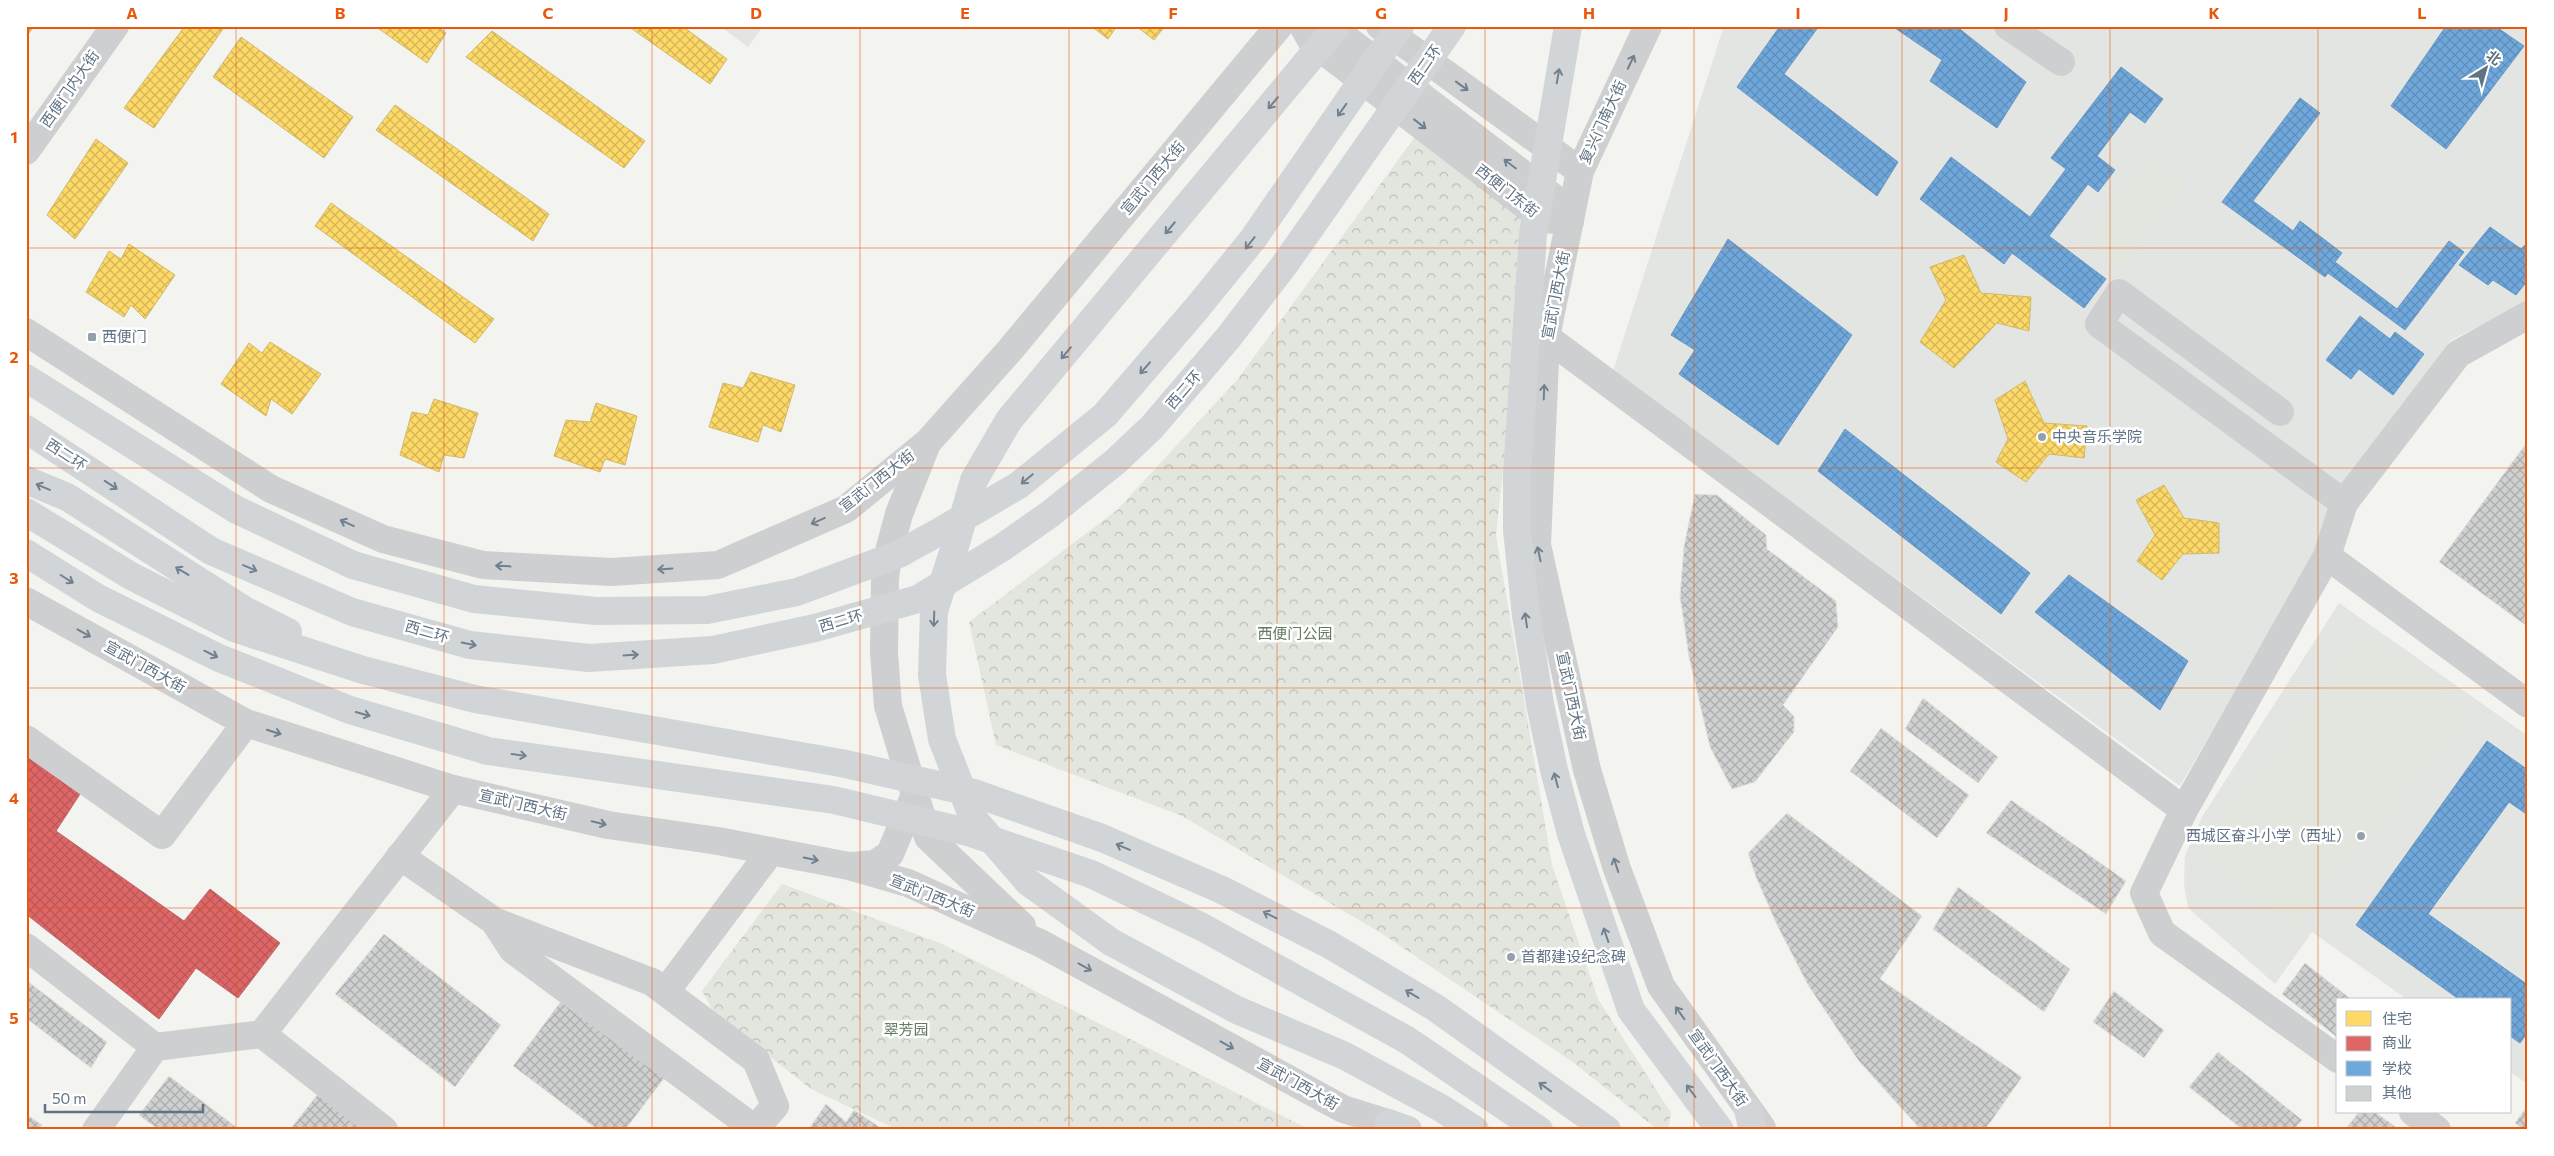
<svg xmlns="http://www.w3.org/2000/svg" width="2554" height="1156" font-family="Commissioner,'Noto Sans SC',sans-serif">
  <defs>
    <pattern id="park-crowns" width="20" height="18" patternUnits="userSpaceOnUse" patternTransform="scale(1.25)"><rect width="20" height="18" fill="#e2e6de"/><path d="M2 6a3 3 0 1 1 6 0M12 15a3 3 0 1 1 6 0" fill="none" stroke="#bbbfba"/></pattern>
    <pattern id="homes-cross-hatch" width="8" height="8" patternUnits="userSpaceOnUse" patternTransform="scale(1.25)"><rect width="8" height="8" fill="#ffd966"/><path d="M0 0l8 8M0 8l8-8" fill="none" stroke="#d2b45a"/></pattern>
    <pattern id="shops-cross-hatch" width="8" height="8" patternUnits="userSpaceOnUse" patternTransform="scale(1.25)"><rect width="8" height="8" fill="#e06666"/><path d="M0 0l8 8M0 8l8-8" fill="none" stroke="#b9585a"/></pattern>
    <pattern id="schools-cross-hatch" width="8" height="8" patternUnits="userSpaceOnUse" patternTransform="scale(1.25)"><rect width="8" height="8" fill="#6fa8dc"/><path d="M0 0l8 8M0 8l8-8" fill="none" stroke="#5f8db8"/></pattern>
    <pattern id="building-cross-hatch" width="8" height="8" patternUnits="userSpaceOnUse" patternTransform="scale(1.25)"><rect width="8" height="8" fill="#cfd0d0"/><path d="M0 0l8 8M0 8l8-8" fill="none" stroke="#abadae"/></pattern>
  </defs>
  <rect width="100%" height="100%" fill="#f3f3f0"/>
  <g fill="#e3e5e3">
    <polygon points="720,26 763,26 748,47"/>
    <polygon points="1724,26 2528,27 2528,305 2509,311 2451,340 2337,502 2303,576 2180,786 1613,371"/>
    <polygon points="2339,603 2528,736 2528,1084 2510,1072 2510,1000 2408,1000 2312,932 2275,984 2188,908 2184,884 2185,855 2202,817"/>
  </g>
  <g fill="url(#park-crowns)">
    <polygon points="1417,134 1530,221 1496,535 1552,865 1598,999 1671,1113 1668,1130 1658,1130 1574,1063 1381,933 1182,816 996,745 969,622 1117,510 1237,380"/>
    <polygon points="782,884 942,944 1310,1130 898,1130 811,1089 714,1013 702,991"/>
  </g>
  <g fill="#e2e6de">
    <polygon points="2146,154 2186,183 2122,270 2082,241"/>
    <polygon points="2368,631 2472,710 2294,930 2197,852"/>
  </g>
  <g fill="url(#homes-cross-hatch)" stroke="#cfba6f">
    <polygon points="26,26 34,26 26,37"/>
    <polygon points="185,26 225,26 154,128 124,108"/>
    <polygon points="375,26 437,26 446,33 427,63"/>
    <polygon points="628,26 682,26 727,59 710,84"/>
    <polygon points="1091,26 1117,26 1108,39"/>
    <polygon points="1136,26 1165,26 1154,40"/>
    <polygon points="492,31 645,141 624,168 466,57"/>
    <polygon points="241,37 353,117 324,158 213,77"/>
    <polygon points="395,105 549,214 533,241 376,130"/>
    <polygon points="96,139 128,163 75,239 47,215"/>
    <polygon points="331,203 494,319 475,343 315,226"/>
    <polygon points="129,244 175,275 145,319 131,305 124,317 86,292 109,251 121,259"/>
    <polygon points="1964,255 1981,293 2031,297 2029,331 1997,323 1954,368 1920,342 1946,300 1930,267"/>
    <polygon points="270,342 321,374 292,414 271,399 266,416 221,384 249,343 262,353"/>
    <polygon points="751,372 795,385 781,432 763,425 758,442 709,427 723,383 743,388"/>
    <polygon points="2025,381 2044,423 2087,426 2084,458 2049,454 2026,482 1996,462 2008,439 1995,400"/>
    <polygon points="434,399 478,413 464,458 444,455 439,472 400,455 412,412 428,415"/>
    <polygon points="596,403 637,416 625,465 605,459 600,472 554,456 566,420 590,422"/>
    <polygon points="2164,485 2184,518 2219,523 2219,553 2183,554 2162,580 2137,561 2155,535 2136,500"/>
  </g>
  <polygon fill="url(#shops-cross-hatch)" stroke="#ba6a6f" points="26,752 82,791 56,831 184,921 210,889 280,943 238,998 196,968 159,1019 26,914"/>
  <g fill="url(#schools-cross-hatch)" stroke="#6a98c2">
    <polygon points="1780,26 1819,26 1784,74 1898,162 1877,196 1737,87"/>
    <polygon points="1892,26 1956,26 2026,82 1997,128 1930,81 1942,60"/>
    <polygon points="2446,26 2495,26 2524,46 2446,149 2391,106"/>
    <polygon points="2121,67 2163,99 2145,123 2130,112 2097,156 2115,170 2098,192 2088,184 2049,236 2106,279 2084,308 2012,253 2004,264 1920,199 1951,157 2030,217 2066,169 2051,158"/>
    <polygon points="2300,98 2320,113 2253,201 2293,231 2300,221 2342,253 2335,262 2397,309 2449,241 2464,252 2405,330 2328,273 2325,277 2222,202"/>
    <polygon points="2490,227 2521,249 2528,242 2528,280 2516,295 2493,280 2488,285 2459,265"/>
    <polygon points="1728,239 1852,335 1778,445 1679,374 1695,350 1671,335"/>
    <polygon points="2360,316 2390,339 2395,332 2424,354 2393,395 2359,369 2351,379 2326,360"/>
    <polygon points="1845,429 2030,573 2001,614 1818,471"/>
    <polygon points="2069,575 2188,661 2160,710 2035,612"/>
    <polygon points="2487,741 2528,770 2528,815 2509,802 2428,914 2528,985 2528,1032 2520,1043 2510,1036 2510,1000 2460,1000 2356,925"/>
  </g>
  <g fill="url(#building-cross-hatch)" stroke="#e2e2e0">
    <polygon points="2528,441 2528,627 2439,562"/>
    <polygon points="1695,494 1717,495 1766,535 1767,549 1836,601 1838,627 1783,705 1794,716 1794,732 1755,782 1732,789 1710,747 1689,657 1680,596 1684,546"/>
    <polygon points="1923,698 1998,757 1978,783 1905,729"/>
    <polygon points="1881,728 1969,795 1937,838 1850,771"/>
    <polygon points="2011,800 2126,881 2106,914 1986,833"/>
    <polygon points="1787,813 1922,916 1880,979 2022,1077 1985,1130 1921,1130 1858,1060 1808,985 1777,925 1756,877 1748,853"/>
    <polygon points="1958,887 2070,969 2044,1012 1933,929"/>
    <polygon points="384,934 501,1025 455,1087 335,994"/>
    <polygon points="2305,963 2352,1000 2338,1000 2338,1038 2282,994"/>
    <polygon points="26,980 107,1042 91,1068 26,1018"/>
    <polygon points="2114,991 2164,1030 2144,1058 2093,1022"/>
    <polygon points="562,1000 665,1077 625,1130 598,1130 513,1066"/>
    <polygon points="2218,1052 2302,1120 2294,1130 2243,1130 2189,1087"/>
    <polygon points="169,1076 240,1130 159,1130 139,1115"/>
    <polygon points="318,1094 364,1130 298,1130 292,1127"/>
    <polygon points="826,1104 846,1122 854,1110 884,1130 808,1130"/>
    <polygon points="2528,1105 2528,1130 2524,1130 2515,1123"/>
    <polygon points="2359,1112 2375,1112 2400,1130 2351,1130 2347,1127"/>
    <polygon points="26,1114 42,1125 38,1130 26,1130"/>
  </g>
  <g fill="none" stroke-linecap="round" stroke-linejoin="round">
    <g stroke="#cecfd0" stroke-width="28">
      <polyline points="1303,26 1312,42 1543,219 1570,221"/>
      <polyline points="1330,26 1554,198 1570,221"/>
      <polyline points="1380,26 1580,171"/>
      <polyline points="1648,26 1580,171 1546,337 1537,545 1587,770 1617,869 1661,986 1762,1128"/>
      <polyline points="2008,26 2061,62"/>
      <polyline points="26,151 115,26"/>
      <polyline points="26,332 271,489 383,539 483,565 612,572 718,565 846,509 928,442 1010,350 1279,26"/>
      <polyline points="1546,337 2184,810"/>
      <polyline points="2280,412 2119,293 2099,324 2344,503"/>
      <polyline points="926,446 899,514 888,555 885,578 884,653 888,706 928,837 1022,926"/>
      <polyline points="2327,556 2528,704"/>
      <polyline points="26,601 246,723 453,789 608,825 718,841 849,866 908,883 1042,944 1343,1109 1388,1123 1399,1130"/>
      <polyline points="26,739 162,835 246,723"/>
      <polyline points="400,856 494,921 652,982 756,1060 775,1106 755,1129 513,950 494,921"/>
      <polyline points="851,866 875,864 890,854 914,797"/>
      <polyline points="26,947 155,1047 262,1034 384,1130"/>
      <polyline points="666,991 771,851"/>
      <polyline points="262,1034 453,789"/>
      <polyline points="2338,1059 2162,933 2144,893 2184,810 2327,556 2344,503 2458,354 2528,315"/>
      <polyline points="2413,1112 2437,1130"/>
      <polyline points="96,1130 155,1047"/>
    </g>
    <g stroke="#d2d5d7" stroke-width="28">
      <polyline points="1337,26 1009,420 974,480 956,543 934,611 932,675 942,739 973,818 1028,882 1111,942 1237,1010 1345,1056 1441,1108 1475,1130"/>
      <polyline points="1568,26 1533,234 1517,473 1517,530 1526,616 1540,704 1554,770 1571,834 1631,1010 1720,1130"/>
      <polyline points="26,378 235,509 353,565 474,599 596,611 707,610 797,592 899,554 937,533 1019,485 1105,415 1197,308 1253,239 1400,26"/>
      <polyline points="26,429 211,551 352,612 470,645 589,658 713,650 815,628 918,599 1003,547 1050,514 1115,462 1152,427 1228,338 1285,264 1452,26"/>
      <polyline points="26,480 67,497 246,611 288,632"/>
      <polyline points="26,512 131,576 234,628 363,670 475,699 841,763 974,793 1102,838 1222,890 1330,945 1436,1008 1607,1130"/>
      <polyline points="26,553 98,598 219,658 350,710 488,751 834,800 971,833 1091,874 1202,927 1407,1040 1539,1130"/>
      <polyline points="1748,1110 1753,1130"/>
      <polyline points="1388,1123 1408,1130"/>
    </g>
  </g>
  <defs><path id="oneway-shaft" d="M-6 0H5M1.5-3L5.5 0L1.5 3" fill="none" stroke-width="1.6" stroke-linecap="round" stroke-linejoin="round" transform="scale(1.25)"/></defs>
  <g stroke="#70808f">
    <use href="#oneway-shaft" transform="translate(1631 62) rotate(-65)"/>
    <use href="#oneway-shaft" transform="translate(1462 86) rotate(36)"/>
    <use href="#oneway-shaft" transform="translate(1420 124) rotate(38)"/>
    <use href="#oneway-shaft" transform="translate(1510 164) rotate(-143)"/>
    <use href="#oneway-shaft" transform="translate(1544 392) rotate(-88)"/>
    <use href="#oneway-shaft" transform="translate(818 521) rotate(156)"/>
    <use href="#oneway-shaft" transform="translate(347 523) rotate(-156)"/>
    <use href="#oneway-shaft" transform="translate(1539 554) rotate(-102)"/>
    <use href="#oneway-shaft" transform="translate(503 566) rotate(-177)"/>
    <use href="#oneway-shaft" transform="translate(665 569) rotate(176)"/>
    <use href="#oneway-shaft" transform="translate(84 633) rotate(29)"/>
    <use href="#oneway-shaft" transform="translate(274 732) rotate(18)"/>
    <use href="#oneway-shaft" transform="translate(599 823) rotate(13)"/>
    <use href="#oneway-shaft" transform="translate(811 859) rotate(11)"/>
    <use href="#oneway-shaft" transform="translate(1616 865) rotate(-108)"/>
    <use href="#oneway-shaft" transform="translate(1085 967) rotate(29)"/>
    <use href="#oneway-shaft" transform="translate(1680 1013) rotate(-125)"/>
    <use href="#oneway-shaft" transform="translate(1227 1045) rotate(29)"/>
  </g>
  <g stroke="#718190">
    <use href="#oneway-shaft" transform="translate(1558 76) rotate(-80)"/>
    <use href="#oneway-shaft" transform="translate(1273 103) rotate(130)"/>
    <use href="#oneway-shaft" transform="translate(1342 110) rotate(125)"/>
    <use href="#oneway-shaft" transform="translate(1170 228) rotate(130)"/>
    <use href="#oneway-shaft" transform="translate(1250 243) rotate(128)"/>
    <use href="#oneway-shaft" transform="translate(1066 353) rotate(130)"/>
    <use href="#oneway-shaft" transform="translate(1145 368) rotate(131)"/>
    <use href="#oneway-shaft" transform="translate(1027 479) rotate(140)"/>
    <use href="#oneway-shaft" transform="translate(111 485) rotate(33)"/>
    <use href="#oneway-shaft" transform="translate(43 487) rotate(-157)"/>
    <use href="#oneway-shaft" transform="translate(250 568) rotate(23)"/>
    <use href="#oneway-shaft" transform="translate(182 571) rotate(-149)"/>
    <use href="#oneway-shaft" transform="translate(67 579) rotate(32)"/>
    <use href="#oneway-shaft" transform="translate(934 619) rotate(92)"/>
    <use href="#oneway-shaft" transform="translate(1526 620) rotate(-98)"/>
    <use href="#oneway-shaft" transform="translate(469 644) rotate(12)"/>
    <use href="#oneway-shaft" transform="translate(211 654) rotate(26)"/>
    <use href="#oneway-shaft" transform="translate(631 655) rotate(-4)"/>
    <use href="#oneway-shaft" transform="translate(363 714) rotate(16)"/>
    <use href="#oneway-shaft" transform="translate(519 755) rotate(8)"/>
    <use href="#oneway-shaft" transform="translate(1556 780) rotate(-105)"/>
    <use href="#oneway-shaft" transform="translate(1123 847) rotate(-157)"/>
    <use href="#oneway-shaft" transform="translate(1270 915) rotate(-153)"/>
    <use href="#oneway-shaft" transform="translate(1606 935) rotate(-109)"/>
    <use href="#oneway-shaft" transform="translate(1412 994) rotate(-149)"/>
    <use href="#oneway-shaft" transform="translate(1545 1087) rotate(-144)"/>
    <use href="#oneway-shaft" transform="translate(1691 1091) rotate(-127)"/>
  </g>
  <path fill="none" stroke="#e8590c" stroke-width="1" stroke-opacity="0.55" d="M236,26V1130M444,26V1130M652,26V1130M860,26V1130M1069,26V1130M1277,26V1130M1485,26V1130M1694,26V1130M1902,26V1130M2110,26V1130M2318,26V1130M26,248H2528M26,468H2528M26,688H2528M26,908H2528"/>
  <g fill="#939faa" stroke="#fff" stroke-width="2">
    <rect x="87" y="332" width="10" height="10" rx="2.5"/>
    <circle cx="2042" cy="437" r="5"/>
    <circle cx="2361" cy="836" r="5"/>
    <circle cx="1511" cy="957" r="5"/>
  </g>
  <g text-anchor="middle" stroke-width="5" stroke-linejoin="round" paint-order="stroke">
    <g font-size="15" fill="#607284" stroke="#fff">
      <text transform="translate(1425 65) rotate(-55)" y="5">西二环</text>
      <text transform="translate(70 89) rotate(-55)" y="5">西便门内大街</text>
      <text transform="translate(1603 122) rotate(-65)" y="5">复兴门南大街</text>
      <text transform="translate(1153 178) rotate(-50)" y="5">宣武门西大街</text>
      <text transform="translate(1507 191) rotate(38)" y="5">西便门东街</text>
      <text transform="translate(1556 295) rotate(-79)" y="5">宣武门西大街</text>
      <text transform="translate(1184 390) rotate(-49)" y="5">西二环</text>
      <text transform="translate(66 455) rotate(33)" y="5">西二环</text>
      <text transform="translate(877 481) rotate(-38)" y="5">宣武门西大街</text>
      <text transform="translate(841 621) rotate(-16)" y="5">西二环</text>
      <text transform="translate(427 632) rotate(16)" y="5">西二环</text>
      <text transform="translate(145 667) rotate(29)" y="5">宣武门西大街</text>
      <text transform="translate(1571 696) rotate(78)" y="5">宣武门西大街</text>
      <text transform="translate(523 805) rotate(13)" y="5">宣武门西大街</text>
      <text transform="translate(932 896) rotate(22)" y="5">宣武门西大街</text>
      <text transform="translate(1718 1068) rotate(55)" y="5">宣武门西大街</text>
      <text transform="translate(1298 1084) rotate(29)" y="5">宣武门西大街</text>
    </g>
    <g font-size="15" fill="#607284" stroke="#fff" text-anchor="start">
      <text x="102" y="342">西便门</text>
      <text x="2052" y="442">中央音乐学院</text>
      <text x="2351" y="841" text-anchor="end">西城区奋斗小学（西址）</text>
      <text x="1521" y="962">首都建设纪念碑</text>
    </g>
    <g font-size="15" fill="#647a5f" stroke="#fff">
      <text x="1295" y="639">西便门公园</text>
      <text x="906" y="1035">翠芳园</text>
    </g>
  </g>
  <rect width="2554" height="1156" fill="none" stroke="#ffffff" stroke-width="55"/>
  <rect x="2336" y="998" width="175" height="115" fill="#ffffff" stroke="#bfc7ce"/>
  <rect x="2346" y="1011" width="25" height="15" fill="#ffd966" stroke="#bfc7ce"/>
  <text x="2382" y="1024" font-size="15" fill="#607284">住宅</text>
  <rect x="2346" y="1036" width="25" height="15" fill="#e06666" stroke="#bfc7ce"/>
  <text x="2382" y="1048" font-size="15" fill="#607284">商业</text>
  <rect x="2346" y="1061" width="25" height="15" fill="#6fa8dc" stroke="#bfc7ce"/>
  <text x="2382" y="1074" font-size="15" fill="#607284">学校</text>
  <rect x="2346" y="1086" width="25" height="15" fill="#cfd0d0" stroke="#bfc7ce"/>
  <text x="2382" y="1098" font-size="15" fill="#607284">其他</text>
  <g transform="translate(2486 68) rotate(37)" stroke="#ffffff" stroke-width="4" paint-order="stroke">
  <path d="M0-4L9 19L0 12L-9 19Z" fill="#607284"/>
  <text y="-8" font-size="14" font-weight="bold" text-anchor="middle" fill="#607284">北</text>
  </g>
  <path d="M45 1104v8h158v-8" fill="none" stroke="#607284" stroke-width="2.5"/>
  <text x="52" y="1104" font-size="15" fill="#607284" stroke="#ffffff" stroke-width="4" paint-order="stroke">50 m</text>
  <rect x="28" y="28" width="2498" height="1100" fill="none" stroke="#e8590c" stroke-width="2"/>
  <g font-size="16" text-anchor="middle" font-weight="bold" fill="#e8590c">
    <text x="132" y="19">A</text>
    <text x="340" y="19">B</text>
    <text x="548" y="19">C</text>
    <text x="756" y="19">D</text>
    <text x="965" y="19">E</text>
    <text x="1173" y="19">F</text>
    <text x="1381" y="19">G</text>
    <text x="1589" y="19">H</text>
    <text x="1798" y="19">I</text>
    <text x="2006" y="19">J</text>
    <text x="2214" y="19">K</text>
    <text x="2422" y="19">L</text>
    <text x="14" y="143">1</text>
    <text x="14" y="363">2</text>
    <text x="14" y="584">3</text>
    <text x="14" y="804">4</text>
    <text x="14" y="1024">5</text>
  </g>
</svg>
